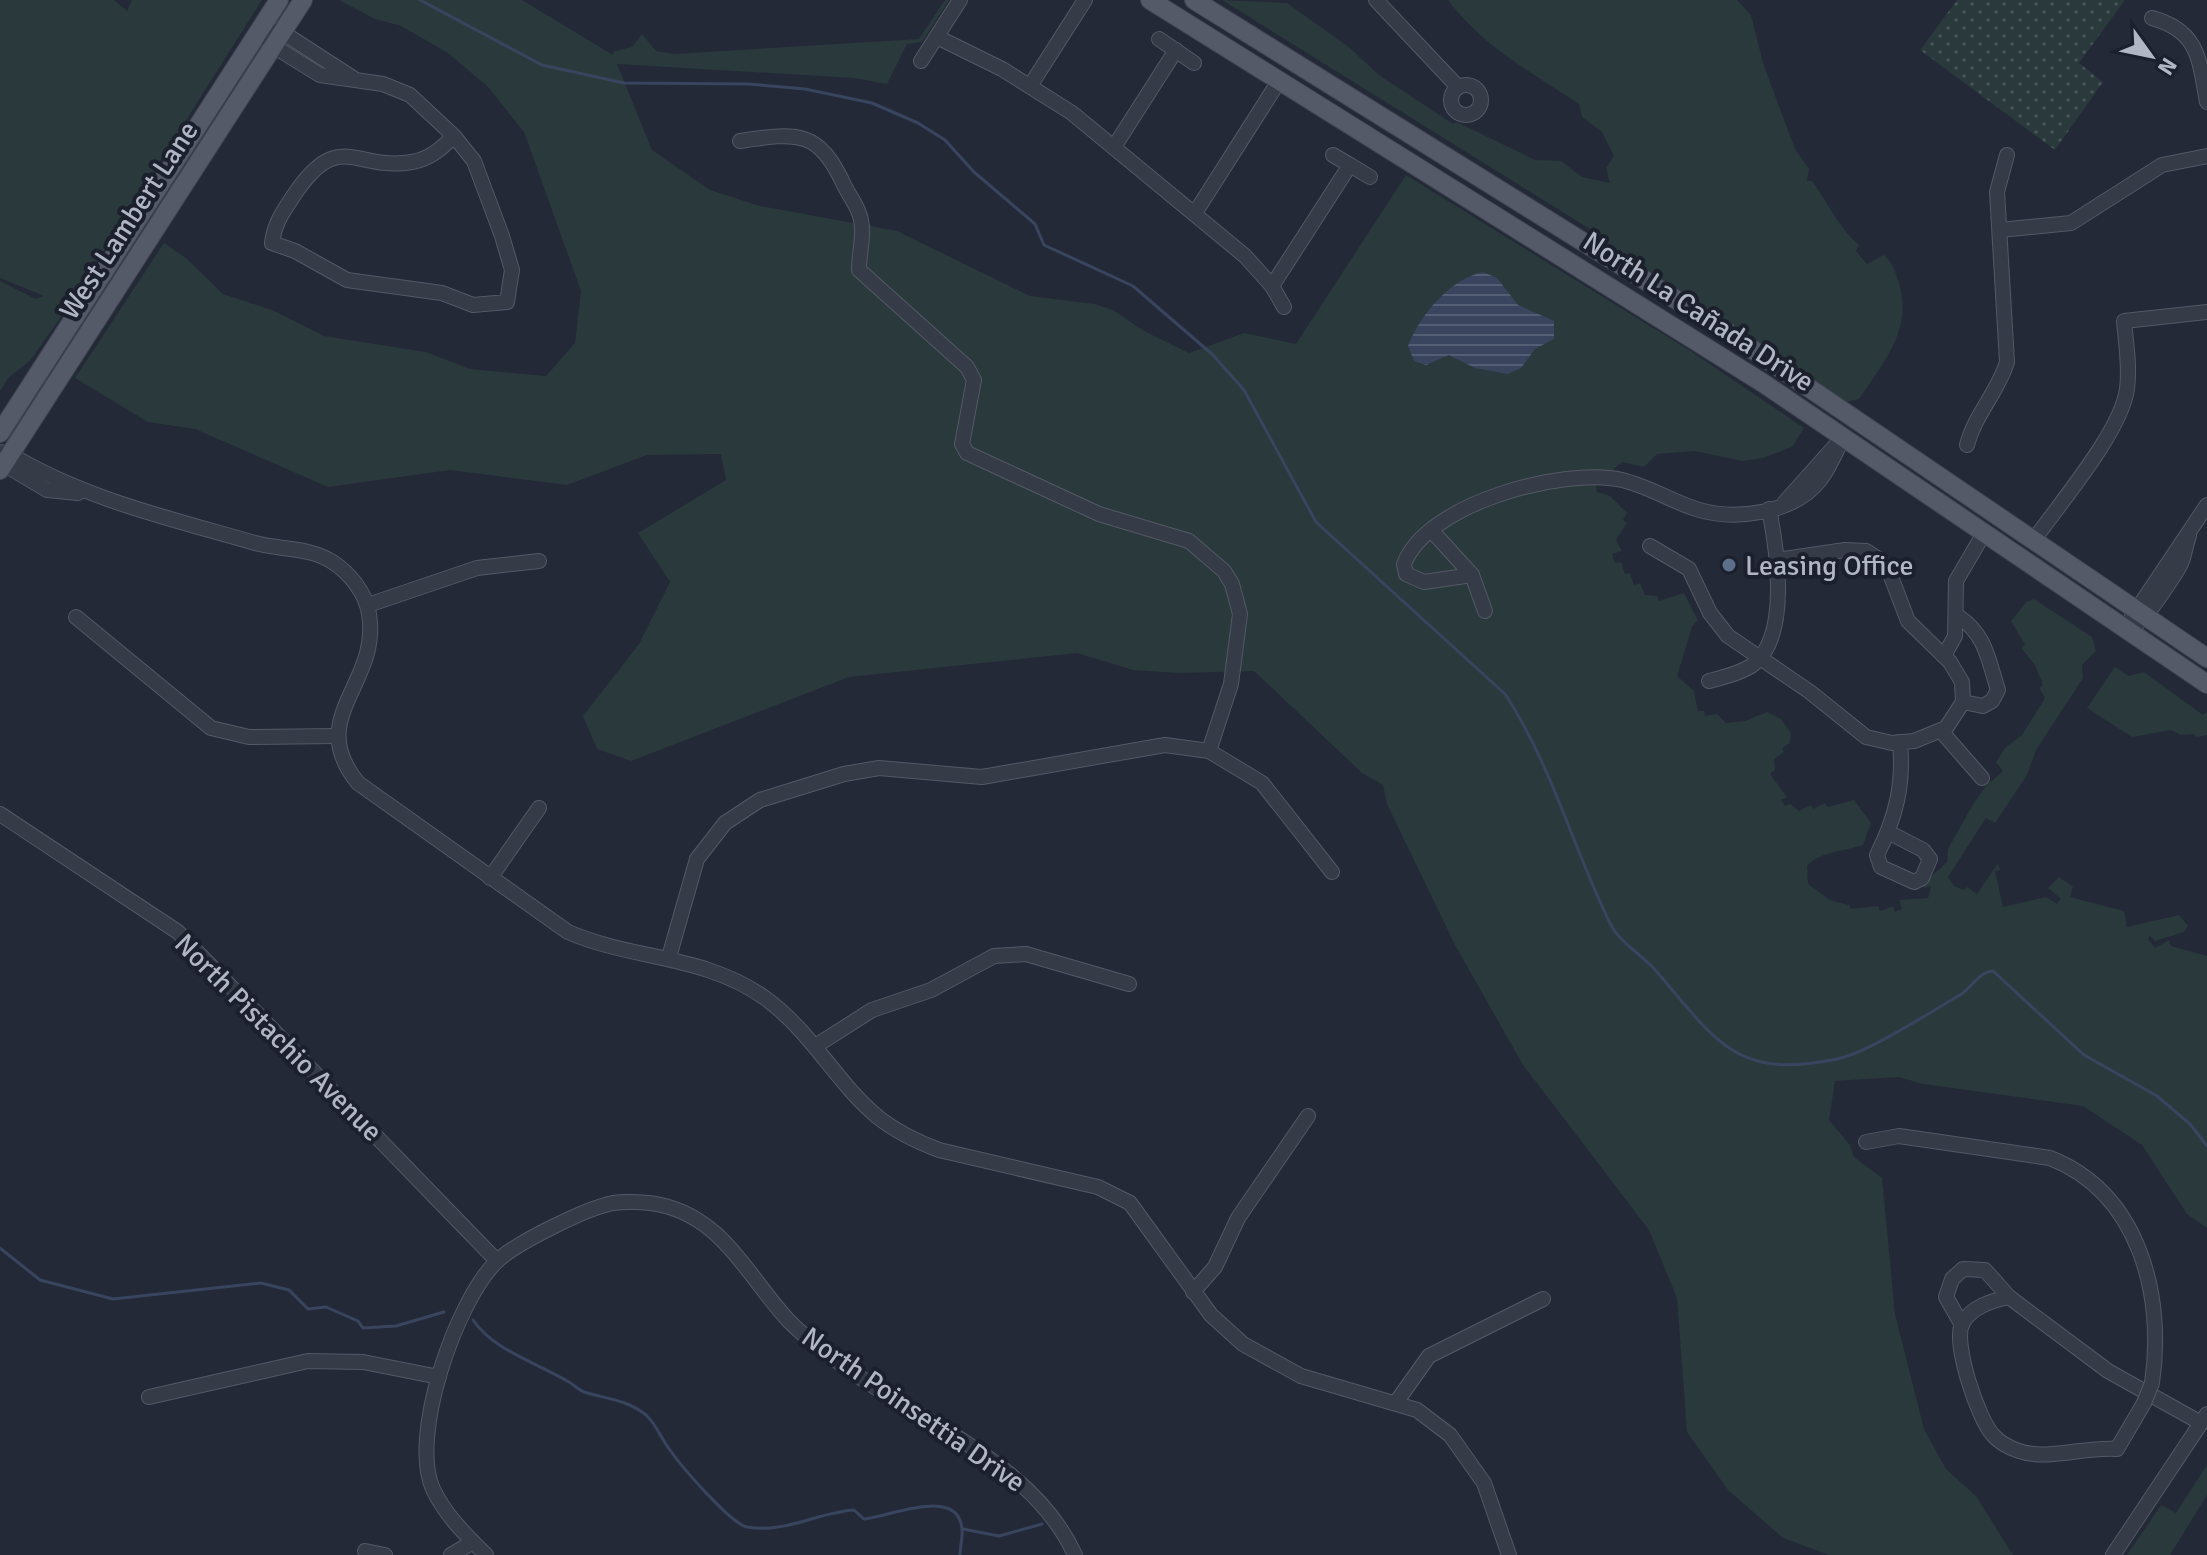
<svg xmlns="http://www.w3.org/2000/svg" width="2207" height="1555" font-family="Signika,sans-serif">
  <defs>
    <pattern id="park-dots" width="8" height="8" patternUnits="userSpaceOnUse" patternTransform="scale(2)"><rect width="8" height="8" fill="#29393c"/><path d="M2 2h.1M6 6h.1" fill="none" stroke="#465357" stroke-width="1.8" stroke-linecap="round"/></pattern>
    <pattern id="water-rules" width="6" height="5" patternUnits="userSpaceOnUse" patternTransform="scale(2)"><rect width="6" height="5" fill="#39445f"/><path d="M0 2.5h6" fill="none" stroke="#535d74"/></pattern>
  </defs>
  <rect width="100%" height="100%" fill="#232937"/>
  <g fill="#29393c">
    <polygon points="0,0 114,0 127,11 132,0 262,0 70,304 30,361 9,377 0,391 0,281 36,299 44,296 0,278"/>
    <path d="M339,0H522L613,55L614,51L632,47L642,34L656,51L674,54L919,39L945,0H949L922,42L907,44L887,84L854,78L617,64L652,150L710,190L760,206L897,231L1030,296L1095,304L1113,310L1144,331L1189,353L1244,333L1296,344L1406,175L1692,352L1804,428L1792,447L1763,458L1742,461L1695,451L1657,454L1644,467L1622,462L1596,485L1597,492L1610,496L1627,513L1623,520L1627,523L1616,540L1622,551L1612,554L1615,563L1621,562L1625,574L1630,573L1634,585L1640,583L1645,595L1657,596L1659,601L1684,593L1698,620L1692,627L1677,676L1694,691L1698,711H1704L1705,716L1717,714L1726,723L1745,721L1767,712L1781,719L1791,733L1790,743L1782,748L1784,752L1774,759L1775,770L1770,774L1787,797L1781,800L1785,806L1790,804L1799,811L1811,805L1813,809L1825,803L1828,807L1854,800L1871,823L1863,845C1846,851 1818,852 1807,866L1808,884L1830,900L1849,905L1851,909L1878,906L1880,911L1893,906L1895,912L1902,909L1899,900L1928,898L1931,886L1924,888V883L1947,862L1948,849L1972,806L1985,787L2003,771L1996,762L2005,748L2022,735L2045,698L2039,688L2043,685L2035,665L2021,648L2025,645L2011,621L2026,602L2034,599L2092,637L2096,651L2082,665L2083,678L2036,750L2027,775L1995,823L1986,818L1948,877L1954,886L1964,890L1967,887L1977,894L1998,863L2000,870L1995,871L2003,907L2046,897L2057,904L2061,899L2048,888L2059,877L2073,887L2070,897L2124,911L2127,927L2179,915L2188,926L2184,932L2155,941L2150,936L2148,939L2155,948L2169,940L2171,946L2207,956V1228L2187,1214L2142,1145L2083,1106L1923,1084L1899,1077L1835,1081L1829,1120L1850,1145L1854,1157L1882,1178L1895,1314L1924,1429L1946,1469L1976,1496L2013,1555H1829L1783,1538L1728,1490L1687,1432L1677,1298L1649,1230L1523,1065L1455,945L1387,804L1383,785L1362,773L1254,671L1179,673L1133,670L1077,653L849,677L631,761L597,749L583,716L639,644L670,582L638,533L726,480L721,454L647,455L567,485L450,470L328,487L195,429L148,422L75,378L164,243L186,258L223,294L272,310L324,336L426,352L470,369L546,376L575,343L581,291L524,132L488,87L448,53L401,26L375,19Z"/>
    <path d="M1222,0L1287,3L1350,48L1379,75L1453,124L1457,122L1535,160L1561,161L1582,177L1610,183L1606,168L1614,156L1602,132L1582,117L1579,104C1533,73 1483,47 1448,0H1737L1751,15L1764,66L1795,149L1809,169L1807,181H1812C1828,203 1839,228 1859,245L1856,251L1867,264L1884,255C1893,263 1895,271 1899,283C1913,329 1884,362 1859,399L1846,402L1605,246L1606,239Z"/>
    <polygon points="2115,667 2129,676 2144,672 2203,715 2207,712 2207,735 2196,737 2194,734 2181,735 2171,730 2132,737 2087,708"/>
    <polygon points="2207,1465 2207,1495 2170,1555 2127,1555 2161,1505 2176,1513"/>
  </g>
  <polygon fill="url(#park-dots)" points="1957,0 2125,0 2079,63 2103,82 2055,150 1920,50"/>
  <path fill="url(#water-rules)" d="M1483,272L1497,278L1518,305L1554,321V339L1535,349L1521,368L1508,374L1475,368L1449,355L1426,365L1414,361L1408,346C1420,315 1450,279 1483,272Z"/>
  <g fill="none" stroke-linecap="round" stroke-linejoin="round">
    <g stroke="#39445f" stroke-width="3">
      <path d="M420,0L542,65L624,83L749,84L805,89L872,103L918,123L945,140L974,172L1035,224L1044,245L1133,286L1213,355L1244,390L1316,522L1505,694C1552,765 1573,849 1611,925C1620,943 1644,956 1657,972C1717,1042 1736,1080 1837,1059C1868,1053 1930,1012 1960,995C1971,988 1980,971 1993,971L2084,1055L2157,1096L2190,1124L2207,1146"/>
      <polyline points="0,1248 40,1280 113,1299 261,1283 289,1290 308,1309 326,1307 358,1321 363,1328 396,1326 444,1312"/>
      <path d="M473,1320C494,1351 538,1363 569,1382C574,1385 579,1390 584,1392C606,1399 626,1399 646,1415C657,1425 661,1439 670,1450C681,1466 731,1524 747,1527C784,1534 819,1512 854,1510L864,1519C889,1517 960,1485 962,1530C963,1538 960,1546 960,1555"/>
      <polyline points="963,1529 999,1536 1042,1524"/>
    </g>
    <g stroke="#545966" stroke-width="16">
      <g id="minor">
        <polyline points="1376,0 1458,87"/>
        <path d="M2152,18C2199,31 2199,59 2207,102"/>
        <polyline points="261,29 282,32 353,78"/>
        <polyline points="937,37 1002,69 1072,113 1245,256 1272,286 1284,307"/>
        <polyline points="1159,39 1194,63"/>
        <path d="M268,40L273,46L320,75L383,84L410,95L454,136L474,161L502,236L512,270L507,302L473,305L442,293L347,280L295,251L272,243C274,225 282,213 292,198C339,126 355,172 412,162C430,159 442,148 454,136"/>
        <polyline points="921,61 960,0"/>
        <circle cx="1466" cy="100" r="15"/>
        <polyline points="1030,86 1085,0"/>
        <path d="M740,141C799,132 819,130 845,187C852,200 861,211 862,226C863,241 859,255 859,270L967,367L974,380L962,444L967,453L1099,514L1189,541L1224,571L1232,584L1240,614L1231,684L1209,751"/>
        <polyline points="1114,147 1176,50"/>
        <polyline points="1333,155 1350,165"/>
        <polyline points="1195,213 1279,81"/>
        <polyline points="2000,230 2071,223 2162,165 2207,156"/>
        <polyline points="1272,286 1350,165 1370,177"/>
        <path d="M1967,445C1975,414 1998,392 2007,362L1997,192L2007,155"/>
        <path d="M0,452L10,454C84,499 172,519 255,543C280,550 308,547 331,561C349,572 366,593 369,614C381,684 304,717 358,783L568,932C633,960 705,955 765,998C813,1033 836,1083 879,1118C897,1132 918,1142 939,1150L1098,1187L1130,1203L1211,1315L1243,1344L1301,1376L1417,1410L1450,1435L1484,1483L1509,1555"/>
        <polyline points="0,462 47,490 78,493"/>
        <polyline points="1432,531 1472,575 1485,611"/>
        <path d="M2034,540C2059,504 2121,432 2127,389C2130,367 2126,343 2124,321L2207,312"/>
        <polyline points="1650,546 1689,569 1710,613 1728,636 1810,692 1866,737 1892,743 1914,741 1946,728 1963,702 1962,682 1950,662 1908,621 1890,574 1880,560 1866,551 1845,550 1776,560"/>
        <path d="M1472,575L1424,582L1406,574L1404,564C1427,503 1564,467 1622,480C1648,486 1671,501 1696,509C1734,521 1794,514 1820,480C1830,467 1836,452 1843,437L1784,503"/>
        <polyline points="368,605 477,568 539,561"/>
        <path d="M1958,616C1986,635 1988,659 1998,690L1992,701L1983,706L1963,702"/>
        <polyline points="76,617 211,728 249,737 337,736"/>
        <polyline points="2132,617 2207,505"/>
        <path d="M2139,622C2146,618 2179,570 2182,561C2185,553 2186,544 2189,536"/>
        <polyline points="1944,656 1955,636 1956,581 1984,533"/>
        <path d="M1709,681C1723,677 1739,674 1751,666C1791,639 1777,549 1769,509"/>
        <polyline points="1941,731 1982,778"/>
        <polyline points="0,814 178,932 497,1261"/>
        <path d="M1888,832L1923,850L1930,859L1922,878L1914,882L1881,867L1877,855C1896,817 1904,785 1900,742"/>
        <polyline points="490,878 539,808"/>
        <polyline points="669,957 697,859 725,823 760,800 844,774 879,768 982,777 1165,745 1209,751 1262,783 1332,872"/>
        <polyline points="817,1045 872,1010 931,990 994,956 1026,954 1129,984"/>
        <path d="M1866,1142L1899,1136L2050,1158C2139,1193 2165,1295 2152,1383"/>
        <polyline points="1193,1292 1215,1267 1238,1218 1308,1116"/>
        <polyline points="1962,1325 1946,1297 1952,1279 1963,1269 1985,1270 2009,1297"/>
        <polyline points="149,1397 308,1361 363,1362 439,1377"/>
        <polyline points="1397,1401 1429,1356 1543,1299"/>
        <path d="M2144,1403L2117,1449C2086,1446 2048,1461 2019,1451C2010,1448 1999,1442 1993,1435C1978,1419 1953,1344 1962,1324C1971,1307 1991,1301 2009,1297L2108,1371L2201,1423"/>
        <polyline points="365,1551 385,1555"/>
        <polyline points="451,1555 473,1542"/>
        <path d="M486,1555C466,1535 445,1515 433,1489C409,1436 456,1303 495,1263C513,1244 587,1208 613,1203C626,1201 649,1202 661,1205C724,1219 748,1277 788,1320C809,1342 839,1363 864,1380C938,1430 1036,1469 1075,1555"/>
        <polyline points="2113,1555 2207,1414"/>
      </g>
    </g>
    <g stroke="#404451" stroke-width="20">
      <g id="major">
        <polyline points="1150,0 1763,383 2207,684"/>
        <polyline points="1194,0 1712,322 2207,658"/>
        <polyline points="0,433 279,0"/>
        <polyline points="0,470 303,0"/>
      </g>
    </g>
    <use href="#minor" stroke="#363b48" stroke-width="14"/>
    <use href="#major" stroke="#545a68" stroke-width="18"/>
    <g stroke="#545966" stroke-width="16" stroke-linecap="butt">
      <polyline id="minor-bridge" points="2144,1403 2152,1383"/>
    </g>
    <use href="#minor-bridge" stroke="#363b48" stroke-width="14"/>
  </g>
  <circle fill="#5c6f8a" stroke="#1c202d" stroke-width="3" cx="1729" cy="565" r="8"/>
  <g text-anchor="middle" stroke-width="8" stroke-linejoin="round" paint-order="stroke">
    <g font-size="28" fill="#b1b6c4" stroke="#1c202d">
      <text transform="translate(128 220) rotate(-57)" y="10">West Lambert Lane</text>
      <text transform="translate(1699 311) rotate(33)" y="10">North La Cañada Drive</text>
      <text transform="translate(279 1037) rotate(45)" y="10">North Pistachio Avenue</text>
      <text transform="translate(914 1409) rotate(35)" y="10">North Poinsettia Drive</text>
    </g>
    <g font-size="28" fill="#b1b6c4" stroke="#1c202d" text-anchor="start">
      <text x="1745" y="575">Leasing Office</text>
    </g>
  </g>
  <g transform="translate(2151 56) rotate(123)" stroke="#1c202d" stroke-width="6" paint-order="stroke">
  <path d="M0-6L14 30L0 20L-14 30Z" fill="#b1b6c4"/>
  <text y="-12" font-size="22" font-weight="bold" text-anchor="middle" fill="#b1b6c4">N</text>
  </g>
</svg>
